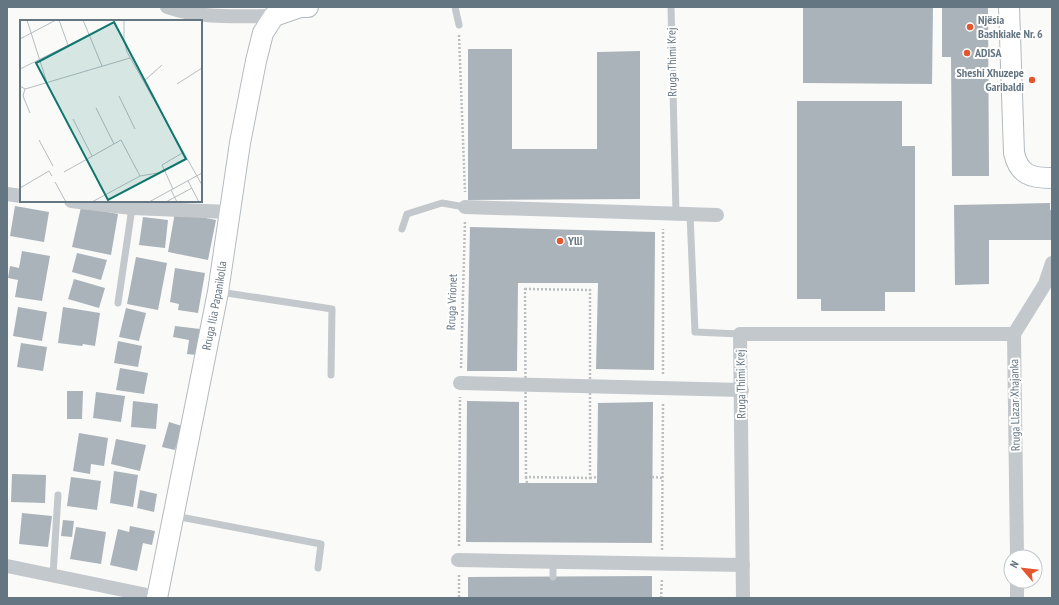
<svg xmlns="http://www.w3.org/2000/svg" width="1059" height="605" font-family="'PT Sans Narrow',sans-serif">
  <rect width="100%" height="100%" fill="#fafaf8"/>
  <g fill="#aab3b9">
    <polygon points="803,7 933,7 932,84 803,83"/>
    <polygon points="942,7 988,7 989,176 952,176 951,57 942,57"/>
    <polygon points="468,49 512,49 512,149 597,149 597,52 640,51 640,199 468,200"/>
    <polygon points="797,101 902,101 902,146 915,146 915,292 885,292 885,311 821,311 821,299 797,299"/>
    <polygon points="1050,203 1050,210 1052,210 1051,240 989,240 989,284 955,285 954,205"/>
    <polygon points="15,206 49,212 44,242 10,236"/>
    <polygon points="81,207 118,214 111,255 72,247"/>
    <polygon points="175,212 216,220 208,260 168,252"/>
    <polygon points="143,217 168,220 165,248 139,245"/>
    <polygon points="470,227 655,232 654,370 596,369 598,283 518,283 517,371 467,371"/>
    <polygon points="22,251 50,256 42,301 15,297 18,280 8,278 10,266 19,268"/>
    <polygon points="77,253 107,260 101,280 72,272"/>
    <polygon points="136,257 167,263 158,310 127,304"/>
    <polygon points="175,268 205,273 198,313 178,310 179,304 170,302"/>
    <polygon points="74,279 105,288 99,308 68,299"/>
    <polygon points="18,307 47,312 42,341 13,336"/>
    <polygon points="63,307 100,313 95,346 83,344 82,346 58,343"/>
    <polygon points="126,308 146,313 139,341 119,337"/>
    <polygon points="175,326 200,329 197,355 187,354 189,340 173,337"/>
    <polygon points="118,341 142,346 138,367 114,363"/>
    <polygon points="21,343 47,347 43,371 17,367"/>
    <polygon points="120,368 148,373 144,394 116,390"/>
    <polygon points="67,391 83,391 82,419 67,419"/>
    <polygon points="96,392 125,396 121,422 93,418"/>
    <polygon points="133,401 158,404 156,429 131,427"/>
    <polygon points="467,401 519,402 519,483 597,483 598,403 653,402 652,543 466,542"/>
    <polygon points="169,422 182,426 175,450 162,447"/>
    <polygon points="79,433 108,438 104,466 91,464 90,474 73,471"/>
    <polygon points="116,439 146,445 140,471 111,464"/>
    <polygon points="114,471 138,475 133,507 110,503"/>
    <polygon points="12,474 46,475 45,503 11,502"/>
    <polygon points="71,477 101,481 97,510 67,506"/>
    <polygon points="140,490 157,494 154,512 137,508"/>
    <polygon points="22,513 52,516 48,547 19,544"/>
    <polygon points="63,520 74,521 72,537 61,536"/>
    <polygon points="130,526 155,531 152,545 143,543 137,571 110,565 118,529 129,532"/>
    <polygon points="76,527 106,532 101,564 70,559"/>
    <polygon points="652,576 652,598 468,598 468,577"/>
  </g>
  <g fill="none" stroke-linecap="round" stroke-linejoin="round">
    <g stroke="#b3babf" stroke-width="22">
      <g id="secondary">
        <path d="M1009,7L1014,153C1019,175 1031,178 1052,178"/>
        <path id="s1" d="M157,598L218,292L240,143L256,61L263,33L274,16L300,7H308"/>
      </g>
    </g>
    <g stroke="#bbbfc2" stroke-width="2.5" stroke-dasharray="2 2" stroke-linecap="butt">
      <polyline points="459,35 465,192"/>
      <polygon points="525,289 590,290 590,478 526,477"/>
      <polyline points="461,368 465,221"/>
      <polyline points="663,374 663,229"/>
      <polyline points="526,477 527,483"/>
      <polyline points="652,477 663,478"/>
      <polyline points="590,478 598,477"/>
      <polyline points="459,546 460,397"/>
      <polyline points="662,550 663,403"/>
      <polyline points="459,575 459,598"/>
      <polyline points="661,598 662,579"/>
    </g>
    <g stroke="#c3c8cc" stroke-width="7">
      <polyline points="455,7 459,25"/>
      <polyline points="671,7 676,214"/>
      <polyline points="690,214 695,332 740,334"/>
      <polyline points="402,229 407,214 442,203 465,207"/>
      <polyline points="220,292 332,309 331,375"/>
      <polyline points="118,303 132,208"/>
      <polyline points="175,516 321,544 318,568"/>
      <polyline points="53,575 58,495"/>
      <polyline points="553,577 553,561"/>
    </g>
    <g stroke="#c3c8cc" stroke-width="14">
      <path d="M167,7C201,19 238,16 274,16"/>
      <polyline points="7,194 21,196"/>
      <polyline points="71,201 132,208 230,212"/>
      <polyline points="465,207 717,215"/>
      <polyline points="460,383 742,390"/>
      <polyline points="1017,557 1014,334 1045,284 1052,263"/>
      <polyline points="458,560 743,565"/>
      <polyline points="7,566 157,597"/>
      <polyline points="1017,581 1017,598"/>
      <polyline points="743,598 740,334 1014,334"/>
    </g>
    <use href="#secondary" stroke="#fff" stroke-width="20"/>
  </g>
  <g fill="#e4572e" stroke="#fff" stroke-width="1.5">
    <circle cx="970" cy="27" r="4"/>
    <circle cx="967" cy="53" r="4"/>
    <circle cx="1032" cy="80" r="4"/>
    <circle cx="560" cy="241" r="4"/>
  </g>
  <g text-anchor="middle" stroke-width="4" stroke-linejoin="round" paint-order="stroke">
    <g font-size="12" font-weight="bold" fill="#657683" stroke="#fff" text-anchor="start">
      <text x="978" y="24">Njësia<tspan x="978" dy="14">Bashkiake Nr. 6</tspan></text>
      <text x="975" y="57">ADISA</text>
      <text x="1024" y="77" text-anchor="end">Sheshi Xhuzepe<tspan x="1024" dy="14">Garibaldi</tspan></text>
      <text x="568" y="245">Ylli</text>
    </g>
    <g font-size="12" fill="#657683" stroke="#fff">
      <text transform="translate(672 62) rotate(-91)" y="4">Rruga Thimi Krej</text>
      <text transform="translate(452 302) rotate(-88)" y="4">Rruga Vrionet</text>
      <text dy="4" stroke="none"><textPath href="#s1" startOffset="298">Rruga Ilia Papanikolla</textPath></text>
      <text transform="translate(741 384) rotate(-91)" y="4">Rruga Thimi Krej</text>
      <text transform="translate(1015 405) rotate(-91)" y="4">Rruga Llazar Xhajanka</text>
    </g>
  </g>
  <g transform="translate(20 20)">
    <rect width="182" height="182" fill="#fafaf8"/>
    <path fill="none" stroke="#b5bdc2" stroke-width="1" d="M7,0L27,63M39,0L48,25M63,0L82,46M104,0V19L107,32L182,165M0,19L36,0M0,49L69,15M124,61L142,45M157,64L182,48M0,66L5,69L12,67L110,38M5,69L3,76L10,93M99,76L115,109M76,88L94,124M53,99L72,136M19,120L33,146M44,152L101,120L120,156M168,161L179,182M35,162L46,182M0,168L29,151L32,156M153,169L142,145L164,132M151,170L157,182M72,182L120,156L138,153M129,182L182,153M146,182L172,168"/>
    <path fill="#0f766e" fill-opacity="0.15" stroke="#0f766e" stroke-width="2" d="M94,2L166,139L88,180L16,43Z"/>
    <rect width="182" height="182" fill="none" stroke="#657683" stroke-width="2"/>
  </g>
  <rect width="1059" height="605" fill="none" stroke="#657683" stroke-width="16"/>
  <g transform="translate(1023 569) rotate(298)"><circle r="19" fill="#ffffff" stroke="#c1c8cd"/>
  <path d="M0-3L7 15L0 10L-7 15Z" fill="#e4572e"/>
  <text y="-6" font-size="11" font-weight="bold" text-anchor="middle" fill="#657683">N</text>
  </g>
</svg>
